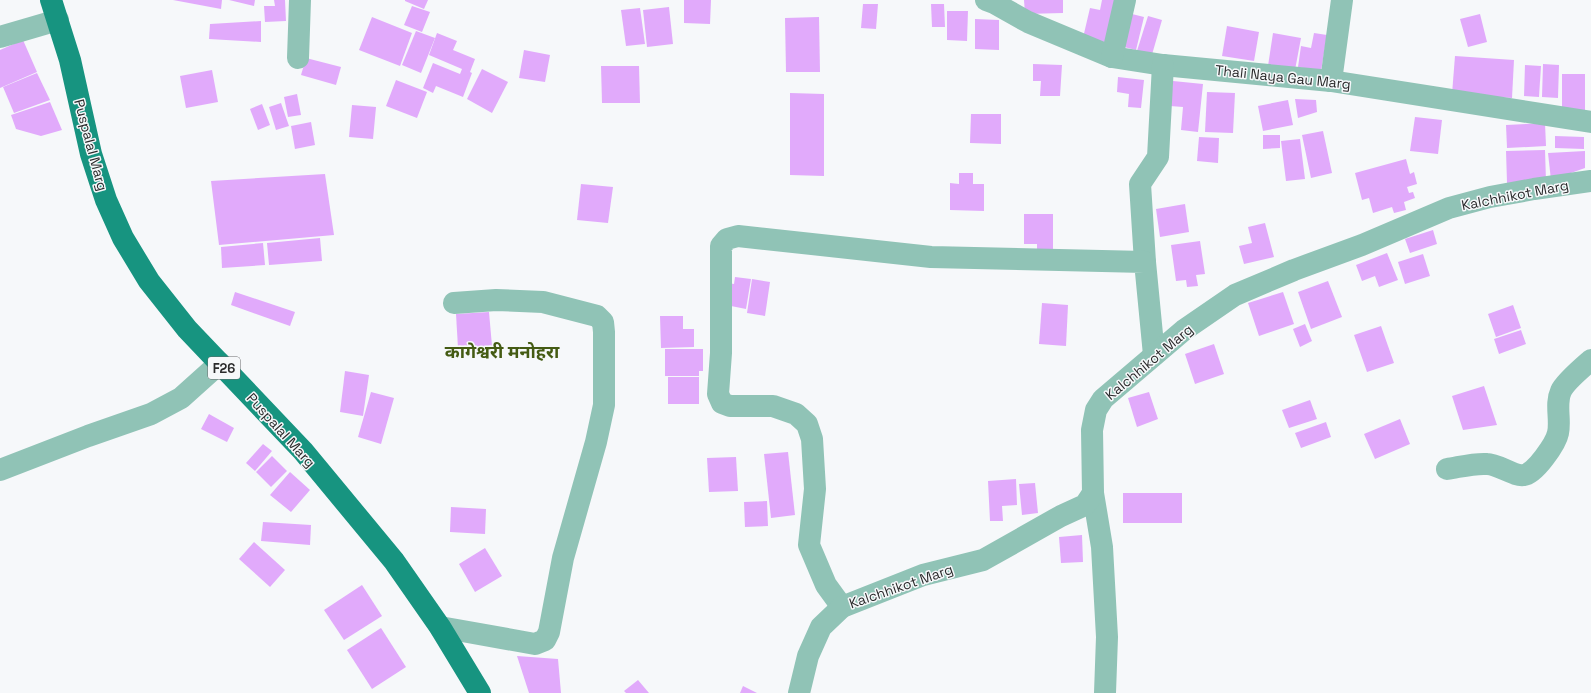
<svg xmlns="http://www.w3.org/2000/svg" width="1591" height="693" font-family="'Space Grotesk','Noto Sans Devanagari',sans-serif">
  <rect width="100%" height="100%" fill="#f6f8fa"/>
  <g fill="#e1aafb">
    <polygon points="173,0 222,0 221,9"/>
    <polygon points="229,0 255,0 254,6"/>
    <polygon points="274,0 285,0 286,21 265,22 264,6 275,6"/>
    <polygon points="405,0 428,0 424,9 405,1"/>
    <polygon points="684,0 711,0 710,24 684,23"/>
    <polygon points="1024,0 1063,0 1063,13 1025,14"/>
    <polygon points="1102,0 1119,0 1108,48 1082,42 1090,8 1100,10"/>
    <polygon points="863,4 878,4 876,29 861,28"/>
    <polygon points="931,4 944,4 945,27 932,27"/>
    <polygon points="412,6 430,12 422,32 404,25"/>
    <polygon points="669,7 673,44 647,47 643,10"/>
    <polygon points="640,8 645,44 626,46 621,10"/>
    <polygon points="947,11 968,11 967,41 947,40"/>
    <polygon points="1132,14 1144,17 1136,50 1124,47"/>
    <polygon points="1480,14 1487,42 1468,47 1460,19"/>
    <polygon points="1148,16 1162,20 1151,58 1136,54"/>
    <polygon points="372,17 412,33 400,66 359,50"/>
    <polygon points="819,17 820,72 786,72 785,18"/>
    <polygon points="975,19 999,20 999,50 975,49"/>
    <polygon points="261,21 261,42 209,39 210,24"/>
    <polygon points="1227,26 1259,32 1254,61 1222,56"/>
    <polygon points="416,31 435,38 421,73 402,65"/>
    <polygon points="437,33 457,41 453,50 475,59 470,72 472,73 463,97 436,86 433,93 423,88 433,63 460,74 462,69 429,55"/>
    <polygon points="1273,33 1301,38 1295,70 1268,66"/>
    <polygon points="1314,33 1327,35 1321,71 1298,67 1301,46 1311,48"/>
    <polygon points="23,40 37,72 0,88 0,50"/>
    <polygon points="524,50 550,55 545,82 519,78"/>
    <polygon points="1455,56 1514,60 1512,98 1452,94"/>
    <polygon points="306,58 341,67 336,85 301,75"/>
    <polygon points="1033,64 1062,65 1060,96 1040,96 1041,81 1033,81"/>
    <polygon points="1543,64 1559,65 1558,98 1542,97"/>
    <polygon points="1525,65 1541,66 1539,97 1524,96"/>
    <polygon points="601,66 639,66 640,103 602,103"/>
    <polygon points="482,69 508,82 492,113 467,99"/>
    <polygon points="212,70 218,102 186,108 180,76"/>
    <polygon points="37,73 50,100 14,113 3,87"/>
    <polygon points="1562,74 1585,74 1585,113 1562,112"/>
    <polygon points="1118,77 1144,80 1141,108 1128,107 1129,94 1117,92"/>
    <polygon points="396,80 427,92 417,118 386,106"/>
    <polygon points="1173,81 1203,84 1198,132 1181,130 1183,107 1170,106"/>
    <polygon points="1207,92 1235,93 1233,133 1205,132"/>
    <polygon points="790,93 824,94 824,176 790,175"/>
    <polygon points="297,94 301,115 288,117 284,97"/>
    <polygon points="1295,99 1316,100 1317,112 1298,118"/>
    <polygon points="1288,100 1293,125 1263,131 1258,106"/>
    <polygon points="50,102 62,130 41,136 16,129 11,115"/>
    <polygon points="281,103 289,126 276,130 269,107"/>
    <polygon points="262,104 270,125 258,130 250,109"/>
    <polygon points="352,105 376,107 373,139 349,137"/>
    <polygon points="971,114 1001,114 1001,144 970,143"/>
    <polygon points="1415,117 1442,120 1438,154 1410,151"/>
    <polygon points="311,122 315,145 295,149 291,126"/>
    <polygon points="1545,123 1546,146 1507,148 1506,125"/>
    <polygon points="1323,131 1332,173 1311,178 1302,135"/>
    <polygon points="1263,135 1280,135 1280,148 1263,149"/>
    <polygon points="1555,136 1584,137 1584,149 1555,148"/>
    <polygon points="1199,137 1219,138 1218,163 1197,161"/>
    <polygon points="1300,139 1305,179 1286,181 1281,141"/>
    <polygon points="1545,150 1546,181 1507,183 1506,151"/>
    <polygon points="1585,151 1585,168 1551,180 1548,153"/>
    <polygon points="1406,159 1410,174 1414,172 1417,184 1407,187 1409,193 1413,192 1415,198 1404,202 1406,210 1394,213 1392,207 1373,213 1369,198 1362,200 1355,173"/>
    <polygon points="959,173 973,173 973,184 984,184 984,211 950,210 950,183 959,184"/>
    <polygon points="325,174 334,235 219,245 211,181"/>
    <polygon points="581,184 613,187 608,223 577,220"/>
    <polygon points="1185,204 1189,232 1160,237 1156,209"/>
    <polygon points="1024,214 1053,214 1053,250 1037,250 1037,244 1024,244"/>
    <polygon points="1265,223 1274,257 1244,264 1239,246 1252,243 1248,227"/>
    <polygon points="1433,230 1437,244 1410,253 1405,239"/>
    <polygon points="320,238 322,261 269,265 267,243"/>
    <polygon points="1200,241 1205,274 1196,275 1198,286 1187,287 1186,280 1176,281 1171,245"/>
    <polygon points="263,243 265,265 222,268 221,247"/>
    <polygon points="1387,253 1398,280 1379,287 1375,276 1362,281 1356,265"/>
    <polygon points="1423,254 1430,276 1405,284 1398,262"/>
    <polygon points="735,277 751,279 746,309 731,306 732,296 726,296 728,283 734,284"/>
    <polygon points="752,279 770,282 765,316 747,313"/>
    <polygon points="1328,281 1342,317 1311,329 1298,292"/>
    <polygon points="235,292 295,312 290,326 231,305"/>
    <polygon points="1283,292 1294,324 1259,336 1248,303"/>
    <polygon points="1042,303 1068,305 1066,346 1039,344"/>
    <polygon points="1513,305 1521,328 1496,337 1488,314"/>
    <polygon points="489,312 492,346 458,348 456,314"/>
    <polygon points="660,316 683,316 683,329 694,329 694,347 661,348"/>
    <polygon points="1305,324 1312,341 1300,347 1293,329"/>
    <polygon points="1381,326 1394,363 1367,372 1354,335"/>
    <polygon points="1521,330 1526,344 1499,354 1494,339"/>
    <polygon points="1214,344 1224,374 1195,384 1185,354"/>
    <polygon points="665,349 703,349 703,371 699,371 699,376 665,376"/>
    <polygon points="345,371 369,375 363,416 340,412"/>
    <rect x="668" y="377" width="31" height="27"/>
    <polygon points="1484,386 1497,425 1463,430 1452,396"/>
    <polygon points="371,392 394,398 381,444 358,437"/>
    <polygon points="1149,392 1158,419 1137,427 1128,398"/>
    <polygon points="1310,400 1317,419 1289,428 1282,410"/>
    <polygon points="209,414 234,428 227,442 201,429"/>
    <polygon points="1400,419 1410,444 1375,459 1364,434"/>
    <polygon points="1326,422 1331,437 1301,448 1295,433"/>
    <polygon points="263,444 272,451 255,471 246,463"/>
    <polygon points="788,452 795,515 771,518 764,454"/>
    <polygon points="272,456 287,471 271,487 256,472"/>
    <polygon points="736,457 738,491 709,492 707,458"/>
    <polygon points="290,472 310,490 291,512 270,495"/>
    <polygon points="1016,479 1017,505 1002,506 1003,521 990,521 988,481"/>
    <polygon points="1035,483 1038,513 1022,515 1019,484"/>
    <rect x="1123" y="493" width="59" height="30"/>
    <polygon points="767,501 768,526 745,527 744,502"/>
    <polygon points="451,507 486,509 485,534 450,532"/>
    <polygon points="263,522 311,525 310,545 261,541"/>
    <polygon points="1082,535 1083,562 1061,563 1059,537"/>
    <polygon points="254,542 285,570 270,587 239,559"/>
    <polygon points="485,548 502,576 475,592 459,564"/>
    <polygon points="362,585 382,616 344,640 324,610"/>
    <polygon points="381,628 406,667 372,689 347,650"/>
    <polygon points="517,656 558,659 561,693 529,693"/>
    <polygon points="638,680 649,693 626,693 624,691"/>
    <polygon points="743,686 757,693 740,693"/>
  </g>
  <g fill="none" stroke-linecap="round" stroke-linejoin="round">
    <g stroke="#90c3b6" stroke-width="22">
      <polyline points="986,0 994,3 1028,22 1112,57 1163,65 1331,81 1591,122"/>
      <polyline points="0,37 58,20"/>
      <polyline points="1112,57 1125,0"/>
      <polyline points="298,58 300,0"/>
      <polyline points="1331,81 1342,0"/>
      <polyline points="1145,262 1140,184 1158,157 1163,65"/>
      <path d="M1447,469C1460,467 1474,463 1487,464C1498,464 1515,477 1524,475C1535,474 1556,443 1558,433C1561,420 1555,404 1561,391C1565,382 1583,367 1591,360"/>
      <polyline points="0,470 88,436 151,414 181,398 220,363"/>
      <polyline points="1093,493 1102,547 1107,637 1105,693"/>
      <polyline points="842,607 826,585 809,545 815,489 812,439 807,424 796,414 773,406 730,406 722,403 718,394 721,353 721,246 727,239 738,236 931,257 1145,262 1154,355"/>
      <polyline points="440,627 535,644 545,640 549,632 563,558 596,442 604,405 604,332 603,322 597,316 543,302 496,300 454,303"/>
      <polyline points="799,693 808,656 821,627 842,607 923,575 983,560 1061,516 1085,505 1093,493 1092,430 1096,410 1103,399 1184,330 1235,295 1294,270 1362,245 1449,208 1490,197 1534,189 1591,181"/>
    </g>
    <polyline stroke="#179480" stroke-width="22" points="51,0 70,60 91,154 106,200 123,238 149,281 187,329 303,451 394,561 440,627 480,693"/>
  </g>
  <g text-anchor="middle" stroke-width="3" stroke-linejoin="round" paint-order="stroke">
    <rect fill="#f6f8fa" stroke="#68686a" stroke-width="1" x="208" y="357" width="32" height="22" rx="3"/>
    <g font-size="13" font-weight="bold" fill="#2b2b2c">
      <text x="224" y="373">F26</text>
    </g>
    <g font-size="14" fill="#2b2b2c" stroke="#f6f8fa">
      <text transform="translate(1283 77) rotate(6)" y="5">Thali Naya Gau Marg</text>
      <text transform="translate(91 145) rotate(75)" y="5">Puspalal Marg</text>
      <text transform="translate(1515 195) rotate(-11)" y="5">Kalchhikot Marg</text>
      <text transform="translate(1149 362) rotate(-40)" y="5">Kalchhikot Marg</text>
      <text transform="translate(281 430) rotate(48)" y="5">Puspalal Marg</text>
      <text transform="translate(901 586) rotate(-19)" y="5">Kalchhikot Marg</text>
    </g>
    <g font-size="18" font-weight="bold" fill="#445b13" stroke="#f6f8fa">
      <text x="502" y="358">कागेश्वरी मनोहरा</text>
    </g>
  </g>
</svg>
